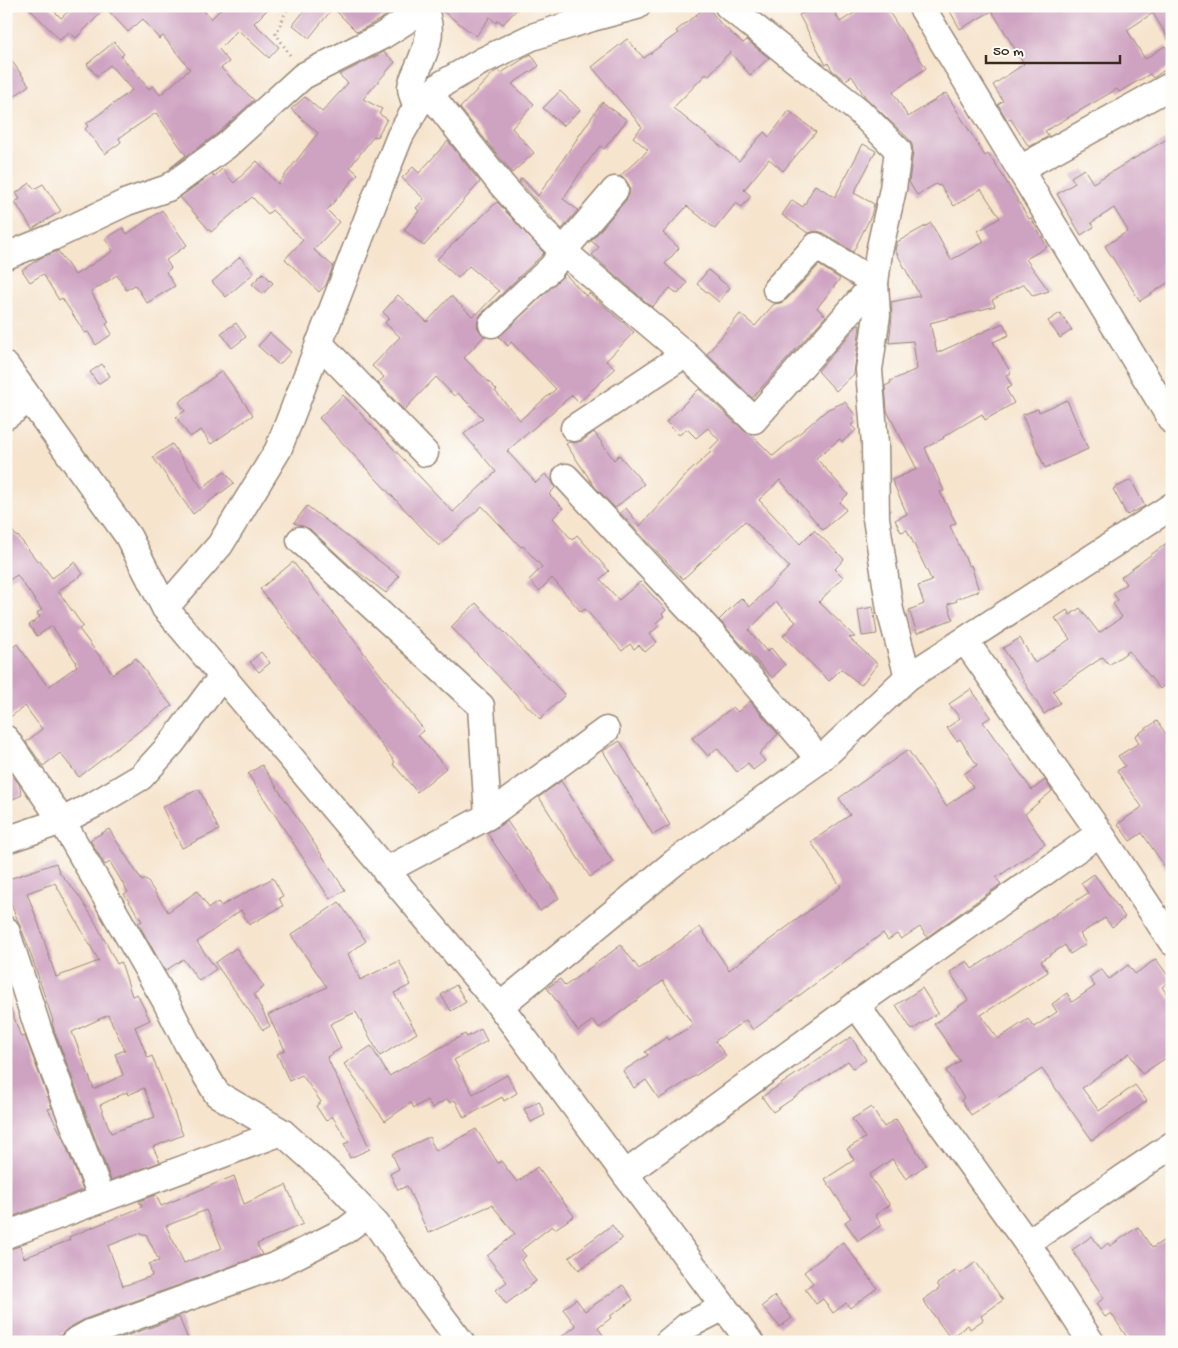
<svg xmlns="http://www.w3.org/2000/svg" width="1178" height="1348" font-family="'Gochi Hand',sans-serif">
  <rect width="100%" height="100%" fill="#fdfcf7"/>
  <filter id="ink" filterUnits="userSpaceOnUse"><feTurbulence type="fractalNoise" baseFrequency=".02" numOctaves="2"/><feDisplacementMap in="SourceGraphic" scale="10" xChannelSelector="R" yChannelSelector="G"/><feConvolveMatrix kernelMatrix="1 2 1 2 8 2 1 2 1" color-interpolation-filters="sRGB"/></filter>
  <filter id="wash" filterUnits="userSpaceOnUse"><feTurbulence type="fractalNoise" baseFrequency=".0096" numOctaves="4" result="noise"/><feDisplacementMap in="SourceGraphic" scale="20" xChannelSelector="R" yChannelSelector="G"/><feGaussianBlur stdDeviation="1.12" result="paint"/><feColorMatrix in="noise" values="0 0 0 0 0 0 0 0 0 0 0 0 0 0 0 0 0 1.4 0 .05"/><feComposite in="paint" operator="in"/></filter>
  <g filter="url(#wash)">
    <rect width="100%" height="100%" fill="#f6e4cd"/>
    <g id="blocks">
      <g fill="#cea2c1" fill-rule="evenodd">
        <polygon points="27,6 49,6 61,18 74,6 200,6 211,19 224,6 271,6 254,23 279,47 269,58 238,30 219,49 229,62 221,68 254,100 217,134 170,168 186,155 156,113 119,138 121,142 105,154 85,129 88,126 86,124 132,90 110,65 97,76 87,64 114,42 124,54 121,56 149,89 153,86 160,95 190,69 163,36 159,39 143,19 128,32 106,8 76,38 69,32 60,40"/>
        <polygon points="308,6 394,6 384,17 357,32 333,8 309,38 293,25"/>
        <polygon points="439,6 520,6 503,24 498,20 496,23 490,17 476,36 440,9"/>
        <polygon points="707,6 721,24 743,43 747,40 769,58 750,75 730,52 708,76 706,74 673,108 739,161 764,132 769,137 789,111 816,132 783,171 769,159 744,190 751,196 742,207 736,203 715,229 687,206 663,233 679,248 665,264 687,283 678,294 670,288 652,307 592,255 599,247 591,241 626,200 630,193 629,185 625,179 620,176 648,150 633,137 642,127 592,67 627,39 644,58 678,33 676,31"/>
        <polygon points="815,6 831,6 840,22 865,6 885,6 926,68 893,92 908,117 946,93 985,156 988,154 995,163 1029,219 1031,218 1047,247 1026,259 1049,291 1033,296 1024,284 992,300 995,306 930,323 937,353 1003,323 1009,335 993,342 1011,373 1006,376 1012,386 1006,389 1014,403 985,420 982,414 943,437 944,438 925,448 944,491 940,492 956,523 950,526 969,566 971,565 979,591 956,599 957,601 948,604 953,619 917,633 909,610 924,604 918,586 932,581 907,530 901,532 895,520 907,514 892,480 917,469 887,411 885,386 891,383 890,381 917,369 913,341 889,343 892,317 891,302 920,296 895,250 897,242 931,223 951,260 984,242 978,231 1000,218 981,189 954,206 940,185 938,186 936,184 917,195 909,182 913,152 912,145 909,139 865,97 852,76 845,80 832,70 828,63 826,65 799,15"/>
        <polygon points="947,6 1167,6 1172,13 1172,45 1153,13 1127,30 1145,59 1165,46 1172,55 1172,65 1153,78 1150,74 1119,92 1117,89 1045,131 1049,136 1029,147 1010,118 1007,120 998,104 1003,101 993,85 1024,64 992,11 960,29"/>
        <polygon points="384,52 395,62 363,99 382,109 379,114 387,119 377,137 374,136 350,167 358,174 327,210 339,222 314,250 333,266 326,285 319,292 285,259 303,240 272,210 268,214 252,197 211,232 180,197 212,174 214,177 222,169 234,183 257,161 278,184 318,133 291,109 305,97 322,112 348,83 339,75"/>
        <polygon points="6,53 29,85 6,103"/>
        <polygon points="531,54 539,66 512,84 534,104 512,128 534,153 512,173 460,108 493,73 498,70 501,73"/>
        <polygon points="560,91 580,110 563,126 543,108"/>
        <polygon points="602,102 627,120 604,149 600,146 582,170 563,199 578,210 562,229 519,181 522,178 538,196"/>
        <polygon points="1172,136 1172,280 1140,301 1105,246 1128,231 1114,208 1091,223 1094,227 1081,235 1057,194 1075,183 1071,177 1084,169 1093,183"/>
        <polygon points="448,141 480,182 424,246 404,230 419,211 416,208 424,199 402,178 413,167 419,173"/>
        <polygon points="863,144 876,151 854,193 874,204 871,216 853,252 824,233 817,231 808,233 782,215 792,200 803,207 815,185 835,197"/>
        <polygon points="30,183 34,189 43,184 61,211 32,229 15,202 20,199 16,193"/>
        <polygon points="497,202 544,253 481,314 478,320 477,327 484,336 464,358 497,390 495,391 520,420 556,389 511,342 508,346 499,337 565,274 586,296 589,293 634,332 606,361 615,369 579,402 572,395 507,451 536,483 545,474 552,481 555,488 549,494 563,508 553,518 572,540 577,535 609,571 600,579 619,600 640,582 666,610 662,614 664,616 656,623 659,626 650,634 657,642 645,652 639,645 634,649 630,644 622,651 585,609 581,612 552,578 539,591 529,580 542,567 523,546 521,547 482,506 439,546 319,418 343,395 453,512 496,472 464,434 483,418 458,393 454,396 436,377 404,410 378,383 384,377 372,366 400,337 385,323 389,318 383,312 398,295 427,322 451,296 472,316 476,313 477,314 499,291 469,266 458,278 437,259"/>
        <polygon points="162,210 187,245 166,260 171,268 166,272 175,286 147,303 135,285 126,290 117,275 91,292 109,322 106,324 112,334 96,345 88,332 85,333 62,298 59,300 43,274 30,282 22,270 42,257 58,251 75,275 113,251 105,239 123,228 127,234"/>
        <polygon points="240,257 254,273 226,297 212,282"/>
        <polygon points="819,265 840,279 817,308 826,316 752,398 707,354 740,314 755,326 774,304 781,303 787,299"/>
        <polygon points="708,270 730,288 719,302 697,284"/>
        <polygon points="263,273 273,283 263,294 252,284"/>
        <polygon points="1060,313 1072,330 1060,338 1048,321"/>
        <polygon points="236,323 246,337 232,348 221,333"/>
        <polygon points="858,325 860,325 854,374 836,391 818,371"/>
        <polygon points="270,333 291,352 279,365 258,346"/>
        <polygon points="102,364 110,376 98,384 90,372"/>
        <polygon points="222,371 253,415 211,444 201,430 190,437 176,417 185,411 179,402"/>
        <polygon points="699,389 744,431 752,435 773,456 828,409 845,402 855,415 852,418 855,422 851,425 856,430 842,442 840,439 816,458 848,494 840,502 846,510 823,530 780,480 759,500 800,544 814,530 844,559 835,569 843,577 819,602 855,637 849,638 878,664 861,685 841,669 829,681 783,636 796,622 776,602 749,630 767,652 771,648 785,665 772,678 719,620 741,598 750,607 789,567 745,521 683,579 620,513 626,508 640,526 689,472 711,452 709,450 719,440 708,428 696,438 687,429 679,435 666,422"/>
        <polygon points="1067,400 1088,449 1045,468 1022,415 1038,409 1039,412"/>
        <polygon points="594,432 614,460 619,455 644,484 615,508 595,487 566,444 569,442 575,443 582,441"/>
        <polygon points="172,444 202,488 224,471 234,483 193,514 153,457"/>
        <polygon points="1131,480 1145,506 1127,515 1113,489"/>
        <polygon points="307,506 399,576 386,593 350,566 310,529 294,523"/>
        <polygon points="6,523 17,537 18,536 38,562 39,560 52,578 75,562 83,574 58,591 83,626 79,629 113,674 136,658 155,685 172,706 79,777 60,753 43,766 26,742 42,729 25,706 6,720 6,652 17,644 48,687 77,666 75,663 76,662 52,626 37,636 29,625 40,617 37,613 42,610 17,575 6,582"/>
        <polygon points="1172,539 1172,679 1160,689 1129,651 1109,665 1103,657 1053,691 1060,703 1044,714 1003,648 1020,638 1035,663 1070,639 1055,618 1067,610 1070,615 1080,608 1099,633 1122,617 1113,604 1118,600 1113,593 1126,584 1121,577"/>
        <polygon points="293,562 424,730 418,735 446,768 417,792 393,764 395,762 260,589"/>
        <polygon points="476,603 565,695 540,719 451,627"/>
        <polygon points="873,607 877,634 862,636 858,610"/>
        <polygon points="261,652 270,663 259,672 250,662"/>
        <polygon points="971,689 991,717 983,722 1032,790 1045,780 1052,791 1025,814 1045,844 996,878 1001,884 927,937 920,927 901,939 897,934 888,940 883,933 753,1030 746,1020 715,1041 726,1056 659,1099 646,1080 634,1088 623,1071 648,1055 645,1052 667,1037 669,1040 693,1025 663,981 599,1028 593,1020 578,1031 547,988 560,979 565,986 621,945 639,969 700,927 729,970 841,887 811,842 850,815 839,798 908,750 946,806 973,787 964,774 977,765 960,739 957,741 947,728 960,718 949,704"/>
        <polygon points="750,701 778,734 759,754 765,761 753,770 748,763 737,772 717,748 708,756 692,738 733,707 738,712"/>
        <polygon points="1157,721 1166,734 1172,730 1172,877 1142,833 1130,841 1118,824 1142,807 1117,771 1125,766 1118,756 1139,743 1135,736"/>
        <polygon points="620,741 670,825 653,835 603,751"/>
        <polygon points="262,765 345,890 330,899 248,774"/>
        <polygon points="6,766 19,784 22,795 6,802"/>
        <polygon points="561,781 613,862 590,877 539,797"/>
        <polygon points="199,789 219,830 182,848 162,807"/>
        <polygon points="507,821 559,898 540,911 487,833"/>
        <polygon points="109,829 142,881 146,879 168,912 197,891 209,908 218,902 221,906 273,878 283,896 279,898 283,906 249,925 241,910 197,942 216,969 199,981 183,959 165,971 138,923 142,921 124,894 128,892 110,862 105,865 90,840"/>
        <path d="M56,863L59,872L79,896L93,918L117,964L121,962L132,996L137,994L150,1020L135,1027L148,1058L152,1056L183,1135L153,1147L160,1162L111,1180L54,1030L52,1022L53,1021L27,943L9,899L6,900V880ZM55,883L99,961L56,977L39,925L27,893ZM108,1015L125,1050L115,1054L123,1075L94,1089L72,1032ZM144,1088L155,1117L111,1133L100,1105L127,1092L128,1095Z"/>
        <polygon points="1094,874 1125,917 1112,927 1105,918 1080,934 1086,944 1070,954 1065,945 1041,961 1048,972 981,1015 998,1039 1028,1019 1034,1027 1057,1012 1052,1004 1067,993 1072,1002 1095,986 1089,978 1101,969 1109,979 1128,965 1135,974 1156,959 1171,980 1162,987 1172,1002 1172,1054 1142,1074 1129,1053 1082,1088 1099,1111 1135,1085 1147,1101 1092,1140 1042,1069 971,1115 961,1100 964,1098 946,1071 960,1061 934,1024 968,1000 950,972 967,961 972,969 1088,893 1081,883"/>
        <polygon points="339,902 366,941 348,954 360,980 399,961 411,985 394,993 417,1033 380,1056 356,1012 330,1024 341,1048 327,1057 370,1149 350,1158 344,1144 349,1142 332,1116 326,1121 316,1106 321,1102 302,1075 289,1081 277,1054 285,1050 268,1015 327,987 291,935"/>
        <polygon points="236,948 264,987 254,994 270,1026 263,1030 215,963"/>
        <polygon points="456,985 466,1002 451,1011 441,995"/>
        <polygon points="922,988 938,1013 912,1030 896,1005"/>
        <polygon points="6,1001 8,1001 21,1037 25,1036 52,1108 48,1109 63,1138 83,1190 6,1219"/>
        <polygon points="481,1029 487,1041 454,1060 473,1094 507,1075 517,1093 504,1101 502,1097 464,1118 455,1100 450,1103 447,1099 432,1108 427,1100 414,1108 411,1103 385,1121 344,1064 371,1046 389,1076 465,1034 467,1037"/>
        <polygon points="851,1037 866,1060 853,1068 848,1061 773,1112 762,1097"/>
        <polygon points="539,1101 545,1115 531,1122 524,1109"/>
        <polygon points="871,1107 884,1127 896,1119 926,1165 906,1179 892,1159 869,1175 890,1205 875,1215 882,1225 858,1241 845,1222 851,1218 825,1179 854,1160 847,1149 865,1138 852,1119"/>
        <polygon points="476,1129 498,1163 501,1161 517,1182 537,1167 574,1216 555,1229 552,1226 521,1250 526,1256 521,1260 536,1281 506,1304 496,1290 507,1282 487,1256 515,1234 492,1205 428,1233 407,1186 398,1190 390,1174 399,1169 392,1154 429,1137 436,1151"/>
        <path d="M234,1176L244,1204L286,1185L303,1224L257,1244L262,1255L85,1319L67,1329L61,1335L43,1342H6V1250L20,1246L24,1258L70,1240L69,1237L142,1207L139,1201L156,1195L161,1206ZM206,1210L222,1248L184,1263L166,1226ZM141,1233L142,1235L146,1234L159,1261L149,1264L152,1276L123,1286L108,1246Z"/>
        <polygon points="612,1225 622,1239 579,1270 569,1257"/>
        <polygon points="1138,1227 1152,1248 1172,1235 1172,1342 1130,1342 1111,1313 1105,1317 1096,1304 1104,1298 1072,1250 1092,1236 1101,1249 1108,1243 1110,1246"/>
        <polygon points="843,1242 877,1288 850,1308 846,1303 833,1313 823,1299 816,1304 805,1289 813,1283 804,1272"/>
        <polygon points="976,1262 1003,1300 981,1316 983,1320 970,1329 968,1325 950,1338 923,1300 940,1288 937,1284 957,1270 960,1274"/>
        <polygon points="623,1285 633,1300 610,1316 611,1318 598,1328 608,1342 555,1342 576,1326 563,1309 576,1299 585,1311"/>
        <polygon points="775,1296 792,1318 780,1327 762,1306"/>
        <polygon points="179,1317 189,1342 113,1341"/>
      </g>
    </g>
  </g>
  <g filter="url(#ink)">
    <use href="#blocks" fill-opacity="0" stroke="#988776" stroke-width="1"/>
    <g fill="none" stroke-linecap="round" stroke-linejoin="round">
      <g stroke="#988776" stroke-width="29">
        <g id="minor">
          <polyline points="728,6 859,111 898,150 893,189 879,252 875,283 877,315 869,370 875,444 876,518 890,610 908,677"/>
          <polyline points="921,6 1172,421"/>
          <polyline points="430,94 501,184 540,228 563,251 685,354 754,420 875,283 816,246 776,289"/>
          <path d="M417,106C414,100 411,93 411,87C412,80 416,73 418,68C428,45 434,30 423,6"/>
          <polyline points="1020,169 1172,85"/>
          <polyline points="6,256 53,237 127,202 168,188 226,146 303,76 382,36 404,22 424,6"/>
          <polyline points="492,324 552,267 563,251 615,190"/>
          <polyline points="319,343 425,453"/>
          <polyline points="6,366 128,536 165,608 500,1006 750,1342"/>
          <polyline points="6,416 30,399"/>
          <polyline points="574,428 685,354"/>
          <polyline points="566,477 716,638 820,760"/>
          <polyline points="300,540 481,706 488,816 385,871"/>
          <polyline points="165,608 220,545 278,450 382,181 400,136 417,106 442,84 482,61 532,37 592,18 637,6"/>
          <polyline points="966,642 1100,833 1172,942"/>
          <polyline points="6,739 62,821 165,1000 188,1045 217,1094 282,1132 330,1175 377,1225 430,1301 461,1342"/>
          <polyline points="488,816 606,730"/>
          <polyline points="6,840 62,821 97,803 141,777 172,743 213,688 225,677"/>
          <polyline points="6,930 40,1035 102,1199"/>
          <polyline points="856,1005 1027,1243 1091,1342"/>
          <polyline points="500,1006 675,862 820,760 908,677 1172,506"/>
          <polyline points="625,1174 856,1005 1100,833"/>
          <polyline points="6,1235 282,1132"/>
          <polyline points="1027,1243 1172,1145"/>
          <polyline points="74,1342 90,1333 277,1265 346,1230 367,1214"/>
          <polyline points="668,1342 687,1326 724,1307"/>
        </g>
      </g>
      <polyline stroke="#988776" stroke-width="3" stroke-dasharray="1 4" stroke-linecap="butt" points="285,6 287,9 276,34 292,58"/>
      <use href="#minor" stroke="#fff" stroke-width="26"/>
    </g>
  </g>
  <rect width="1178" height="1348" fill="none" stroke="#fdfcf7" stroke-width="25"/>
  <path d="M986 55v8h134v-8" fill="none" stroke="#3b2a1e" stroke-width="2.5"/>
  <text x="993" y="55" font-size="15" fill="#3b2a1e" stroke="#fdfcf7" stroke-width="4" paint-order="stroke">50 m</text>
</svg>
